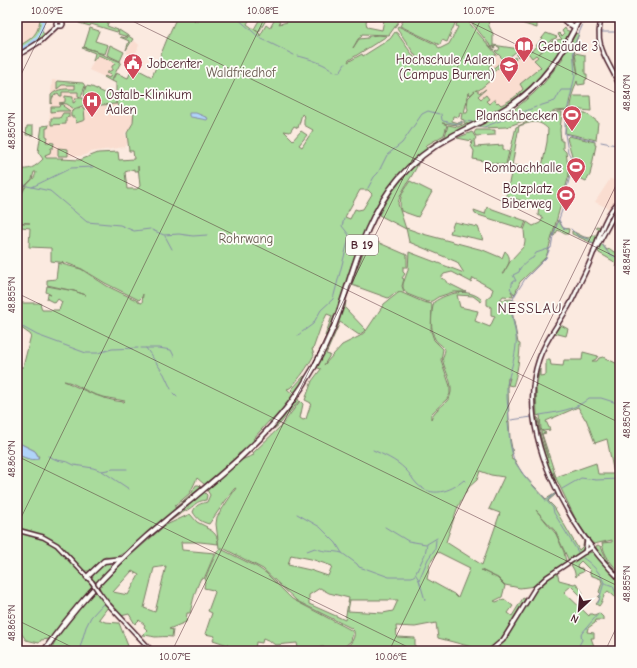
<svg xmlns="http://www.w3.org/2000/svg" width="637" height="668" font-family="'Comic Neue',sans-serif">
  <rect width="100%" height="100%" fill="#fbeae0"/>
  <filter id="ink" filterUnits="userSpaceOnUse"><feTurbulence type="fractalNoise" baseFrequency=".025" numOctaves="2"/><feDisplacementMap in="SourceGraphic" scale="8" xChannelSelector="R" yChannelSelector="G"/><feConvolveMatrix kernelMatrix="1 2 1 2 8 2 1 2 1" color-interpolation-filters="sRGB"/></filter>
  <g filter="url(#ink)">
    <g fill="#faddd0">
      <polygon points="17,17 39,17 39,25 35,34 26,42 17,47 17,27 20,24"/>
      <polygon points="134,40 139,45 135,56 126,53"/>
      <polygon points="492,50 508,66 526,50 532,51 546,67 537,79 505,106 467,107 468,98 487,82 487,65"/>
      <polygon points="97,53 120,62 111,80 89,70"/>
      <polygon points="52,80 84,83 83,94 86,107 117,104 119,109 133,108 134,116 131,127 125,133 128,142 125,147 90,152 83,156 43,157 43,126 49,126"/>
      <polygon points="610,179 620,181 620,200 612,210 595,202"/>
    </g>
    <g fill="#a9db9c" stroke="#7a7d64" fill-rule="evenodd">
      <path d="M40,17H45L42,32L47,36L40,41L39,38L32,45L17,53V47C31,39 39,35 40,17Z"/>
      <polygon points="78,17 110,17 107,26 118,30 117,32 91,24 90,26 79,23"/>
      <path d="M177,17H196L194,20L195,21H199L202,17H251L247,24L259,33L260,36L266,25L270,28L275,19L280,22L279,24L287,22L288,17H402L389,35L362,34L361,37L358,39L353,48L359,39L368,38L369,36L379,35L387,36L349,60L348,62L362,54L363,56L390,39L395,32L397,33L416,60L417,58L397,28L398,26L437,45L439,49L449,44L458,27L456,26L458,20L457,17H464L497,55H495L490,59L489,61L492,64L489,66L490,68L489,69L490,71L501,62L500,61L501,60L504,63L488,77L490,79H492L479,90H476L470,95L469,92L464,113H467L468,109L467,107L468,98L476,90L480,93L486,89L478,96L481,99L486,95L489,99L486,101L489,104L495,99V101L497,103L498,102L501,105C510,101 518,95 523,89L520,84L541,67L534,60L538,57L536,55L532,58L526,50L518,57L516,55L520,52L518,50L507,59L509,61L515,57L516,59L509,65L495,51L496,50L498,51L500,48L497,46L494,47L495,49L494,48V46L493,47L491,46L494,50L471,22L476,17H488L489,26L493,34V45L532,51L546,33L557,37L556,38L551,40L539,54L546,48L552,41L562,39L558,35L559,33L562,36L564,34L562,31L565,28L566,30L571,32L550,66L535,84L505,106L471,125L464,123V120L461,119L462,113L460,112L459,117L453,116L452,121L459,123L462,121V124L458,125L442,123L447,125L444,135L425,146L428,147L445,136L448,125L458,127L465,124L468,125L416,159L381,202L352,263L342,296L327,335L325,336L332,316L327,314L321,326L313,349H312L314,355C307,368 300,378 290,388L287,389L294,395L272,423H270V420L253,439L255,441L242,454L239,453L236,460L205,485L197,478L190,493L175,506V508L191,494L196,485H199L202,488L127,551L115,558L105,557L89,571H84C61,544 54,535 17,529V454L27,458L35,459L39,457L35,451L17,442V367H23L31,335L17,325V303H40L42,310H59L62,302L58,299L55,303L47,299L48,294L51,295L46,292L47,286L74,291L86,295L74,291L47,285V280L56,279L58,263L81,269L107,286L138,301V302L142,303L143,294L142,297L139,300L105,283L82,269L66,263L51,261V248L29,247L30,228L21,227V223H30L17,222C17,210 19,195 27,185C31,180 35,179 36,172H34L32,179L25,186L17,206V169C30,170 34,168 43,159L38,152L42,126L49,125L48,128H46V136L48,137V138H47L46,142L54,143L53,148H51L50,153L45,155L46,158H63L61,159L80,160L98,153L118,152L119,160L134,159L133,151H129L127,133L133,123L134,109H119L116,102V104L87,106L84,93L86,86L92,87L107,94H116V83L112,81L116,73L128,78L133,67L152,77C160,57 168,35 177,17ZM367,19C373,20 378,18 384,20L382,30L367,27L366,22ZM302,114L305,117L304,119V125L313,130L302,147L299,145L307,135L301,131L293,140L284,131L290,132L294,126L298,128ZM138,166L140,186L137,189H127L125,172L134,169V171H138ZM360,190H368L372,194L363,209L358,210L355,209L350,219L345,217ZM64,381C73,382 84,390 93,394C104,398 115,399 125,401L124,402C102,400 84,390 64,381Z"/>
      <polygon points="261,17 267,18 259,32 254,29"/>
      <polygon points="405,17 454,17 457,19 447,42 442,40 440,45 400,26"/>
      <polygon points="502,17 529,17 537,22 537,28"/>
      <polygon points="90,28 99,31 95,41 108,45 105,54 96,52 121,62 111,81 104,77 105,76 109,78 111,75 106,73 112,70 112,66 115,64 113,61 98,55 93,61 95,53 82,48 83,47 96,51 84,47"/>
      <polygon points="119,30 133,39 126,50 129,41 120,37 127,38 128,37 118,34"/>
      <path d="M575,33L579,34C572,51 574,56 578,74L575,53L585,55V74H587V79L585,80V84L578,85L577,81L571,98L569,110L555,111L543,117L532,118L506,127L484,128L475,127L494,117H498L510,110L511,112L533,94L544,83L563,58L561,56Z"/>
      <polygon points="110,45 124,52 120,61 107,55"/>
      <path d="M57,81L83,83L85,86L81,97L78,96V92H62V96H60L58,93C54,95 51,98 52,103L51,104V95C58,88 66,89 75,89V85H62L57,89Z"/>
      <polygon points="65,96 73,97 73,103 75,102 76,98 83,98 85,105 74,109 67,104 59,103 65,102"/>
      <polygon points="573,96 590,96 591,111 571,109 571,105"/>
      <polygon points="60,104 64,105 63,106 70,111 59,111 51,112 51,107 59,107"/>
      <polygon points="84,108 85,120 76,123 75,117 71,117 71,112 76,109"/>
      <path d="M557,112H562L560,130L561,141H563V149L566,152L569,175L548,251L546,257L520,282L515,294L511,291L514,297L503,296L500,300L511,299L515,301L512,311L518,343L520,344C520,356 517,375 513,386L508,385L510,378H508L507,387H508L509,420L507,422L509,421L510,438L513,454L511,455L512,460L514,459L522,473L546,499L556,493L570,517L585,541L584,549L571,560L569,561L555,531L536,510L556,534L564,552L566,562L544,576L535,586L520,588L505,585L498,578L481,570L497,578L505,586L502,597L494,601L496,602L504,599L513,606L508,613L512,616L523,598L525,599C514,617 505,639 487,651L438,638L436,623L415,627L396,626L397,637L415,638V651H342C348,646 356,640 354,631L351,628L297,601L263,569L223,548H219L216,524L217,517L236,488L234,489L209,524C201,522 197,519 193,512C196,504 200,504 207,502L210,495L207,490L241,460L254,455L253,453L282,425L300,401L303,404L300,418L303,420L306,419L311,403L305,400L312,381L321,369L315,367L344,299L346,300L345,308L366,330L359,335L340,322L326,354L330,355L324,365L342,345L360,336L366,331L384,304L398,293L400,292L423,302L432,304L431,331L434,340L443,349L441,360L450,386V394L447,399L431,414V419C434,408 450,404 451,392C452,381 446,373 443,362C441,357 447,351 444,348C441,344 437,343 435,339C430,331 431,311 434,302C447,293 469,287 482,300L481,302L473,296L457,295L460,307L478,311L475,321L490,327L495,316L491,315V307L487,305V298L491,295L493,289L473,278L471,282L452,272L444,274L441,278L446,280V282L466,292H453L438,297L432,301L427,302L407,294L403,288V284L408,270L409,252L464,273L457,262L409,242L406,228L423,234L483,250L502,258L505,251C514,259 507,267 502,274H503L511,260L524,246L525,241L524,230L527,222L533,226L540,223L543,218L538,215L539,206L506,196L513,165L526,167H542L547,142L548,129C538,119 532,122 519,126L512,166L507,165L516,127L527,122L544,118ZM480,471L491,475L504,477L489,509L500,513L482,565L446,542L457,509L465,493L469,487L477,480ZM556,494L569,518L584,541L583,546L579,550L554,507L548,501ZM438,552L470,568L458,598L454,594L427,579L430,563ZM291,555L311,559L332,566L328,576L310,570L288,565ZM320,588L329,593L349,598L345,620L309,604V595ZM350,600H398L393,611L383,613L348,611Z"/>
      <polygon points="568,112 586,113 586,114 590,116 598,122 596,140 565,133"/>
      <polygon points="63,113 69,113 69,117 66,118 66,124 51,125 51,118 60,118"/>
      <polygon points="27,126 33,126 33,135 26,135"/>
      <polygon points="476,130 495,130 495,135 476,136 474,133"/>
      <polygon points="472,132 476,138 474,141 475,147 503,145 503,149 509,152 506,164 505,165 473,159 474,151 471,146 472,141 457,138"/>
      <path d="M569,136L595,142V145H596L590,175L586,181L573,175C576,162 570,151 567,138Z"/>
      <polygon points="58,148 68,149 68,156 58,156"/>
      <path d="M418,164C413,176 399,193 398,204L406,229L379,215C385,201 405,171 418,164Z"/>
      <path d="M410,181L432,192L418,217L401,211C398,199 403,191 410,181Z"/>
      <polygon points="487,207 526,221 523,229 475,214 474,210 485,214"/>
      <polygon points="558,220 563,228 569,229 568,234 565,234 558,230 554,236 553,236"/>
      <polygon points="454,222 478,227 483,240 450,233"/>
      <polygon points="596,226 602,227 594,244 572,234 572,231 584,237 590,238 592,236 596,235 599,229 596,228"/>
      <path d="M368,238L407,255V267H403V272L405,274L402,278L404,279L402,286L404,292C397,291 393,294 388,298L352,285Z"/>
      <polygon points="601,243 607,250 610,249 614,252 619,252 617,254 620,256 620,264 615,267 616,264 613,261 599,253 598,250"/>
      <polygon points="559,324 568,329 566,336 554,333"/>
      <path d="M583,352L598,356L596,359L592,361H597L599,358L603,357L620,365V573C612,564 604,556 602,543L612,542V540L594,544L591,542L576,520L553,472L558,489L542,449L535,418L536,417L542,441L548,458L537,417L539,419L540,430L546,433L542,434L556,477L596,463L598,474H614L607,439L595,443L586,419H585L578,407L546,421L550,430L543,431L541,429L540,415L537,416L536,387V416H535L534,387L540,360L536,387L540,369V376L546,375V360H550L551,365L563,366L564,360H582Z"/>
      <polygon points="304,376 306,377 295,394 291,390"/>
      <polygon points="297,397 299,401 280,424 274,429 273,428"/>
      <path d="M204,492L207,495L206,500C194,502 197,504 189,509C180,514 172,519 164,526L190,514L197,522L207,527L206,528C214,531 218,536 218,544L200,542H181L182,550L215,553L204,579L201,578C195,590 193,601 190,613H187L186,622L169,629L173,630L172,637C166,636 159,637 155,637C150,636 146,635 142,635L147,630L144,627L145,625L139,620L135,624L129,614L121,616L111,603L109,604L99,587L130,556L162,528L159,529L160,528ZM166,566L155,612L144,608L154,568ZM132,571L139,575L128,595L113,592Z"/>
      <path d="M17,532C27,534 38,536 48,541C60,547 82,575 92,586L50,639L41,640L39,643L26,640L17,627Z"/>
      <polygon points="598,545 601,547 608,561 620,575 620,577 596,549 596,546"/>
      <path d="M221,549L257,567L266,573L292,599L349,629L353,632L351,641L339,651H326L325,647L298,648L297,643L275,645L270,641L263,638L262,643L256,642L255,651H227L228,645L213,640L215,636L205,634L212,613L208,611L215,592L213,590L204,588C205,575 212,562 218,550Z"/>
      <path d="M584,552L585,554L592,552L620,581V603L613,595L608,591C603,594 603,602 599,606L596,604L600,599L598,597L601,594L599,592L602,583L601,579L590,575V570L581,561L577,565L578,568H582L583,572L578,574L576,577L574,570L570,563Z"/>
      <path d="M109,562L111,564V567L96,583L92,579C93,573 102,563 109,562Z"/>
      <polygon points="557,572 559,580 574,584 576,583 583,593 581,596 571,586 564,592 589,616 590,614 593,614 594,615 599,613 603,617 603,620 596,620 595,623 588,628 587,632 594,633 594,638 591,638 594,646 593,651 493,651 503,643 507,636 509,637 508,634 536,589 546,579"/>
      <path d="M96,591L108,607L99,619L105,622L119,623L130,651H54L51,649C62,627 79,609 96,591Z"/>
    </g>
    <g fill="#b0d4f9" stroke="#878ca7">
      <polygon points="189,113 196,113 208,118 207,120 191,117 189,116"/>
      <path d="M17,442L35,451L38,456V459C31,461 23,457 17,454Z"/>
    </g>
    <g fill="none" stroke-linecap="round" stroke-linejoin="round">
      <g stroke="#878ca7" stroke-width="1">
        <polyline points="236,17 260,38 294,55"/>
        <polyline points="602,32 620,32"/>
        <path d="M298,56C308,58 328,65 335,72"/>
        <polyline points="337,72 340,72 345,64"/>
        <polyline points="539,106 555,101 561,90 572,90"/>
        <polyline points="441,114 442,120 443,121 458,124 462,122"/>
        <polyline points="465,121 473,122 474,123"/>
        <polyline points="476,126 479,127 484,127 536,107"/>
        <polyline points="565,134 595,141"/>
        <polyline points="601,142 616,145"/>
        <polyline points="618,146 620,146"/>
        <polyline points="17,184 25,185"/>
        <polyline points="27,186 50,191 87,222 120,225 134,231 150,229"/>
        <polyline points="32,187 71,168 93,167"/>
        <polyline points="368,188 374,177 378,173 387,155 402,143 422,114 428,111 439,114"/>
        <polyline points="559,220 563,228 567,229"/>
        <polyline points="571,229 578,236 589,239 592,243 595,242"/>
        <polyline points="152,230 164,235 179,234 193,236 207,235"/>
        <polyline points="165,236 172,249"/>
        <polyline points="601,243 609,254 620,259"/>
        <path d="M512,291L510,288L512,286V283L513,281H516L513,275L519,272L520,268C524,265 529,259 533,258L536,253L551,248L553,236L565,202L567,192V187L573,166L572,159L568,152L565,134V120L575,76L573,47L586,17"/>
        <polyline points="515,295 525,279 546,258 550,248"/>
        <polyline points="17,324 37,335 86,353 98,353 112,349 138,348"/>
        <polyline points="298,335 313,324 321,310 333,299 349,238 349,235 342,226 344,219"/>
        <polyline points="141,348 146,348 164,374 171,389"/>
        <polyline points="146,348 159,348 171,350 174,356"/>
        <path d="M507,385C510,372 515,358 516,345C518,328 506,312 515,295L513,293"/>
        <polyline points="507,387 507,398 509,420"/>
        <polyline points="173,393 177,397"/>
        <path d="M540,415C557,412 576,410 589,398H601L620,404"/>
        <polyline points="511,420 532,417"/>
        <polyline points="508,422 510,443 514,461 526,478 553,508 554,513 578,552"/>
        <path d="M373,450C384,455 396,460 405,469C410,473 412,479 417,484C431,498 450,492 464,480L465,481"/>
        <polyline points="48,456 57,460 68,462 74,465 93,468 102,471 129,489"/>
        <polyline points="102,471 113,469 127,469"/>
        <polyline points="562,489 581,478 596,480 620,479"/>
        <polyline points="546,501 555,494"/>
        <polyline points="297,514 320,527 336,543 342,553 357,564 359,567 365,569"/>
        <polyline points="385,527 408,541 426,544"/>
        <path d="M307,551L315,548C326,553 331,550 342,553"/>
        <path d="M583,558C591,563 601,573 604,583"/>
        <polyline points="367,569 389,577 412,577 415,575 425,554 427,544 437,538"/>
        <polyline points="416,575 419,580 425,600"/>
        <polyline points="419,580 428,559 435,549 436,540"/>
        <polyline points="605,583 613,586 618,598 620,600"/>
        <polyline points="598,603 604,583"/>
        <polyline points="79,651 86,627 91,617 103,604"/>
        <polyline points="578,651 578,647 582,640 581,635 582,633 599,613"/>
      </g>
      <path stroke="#b0d4f9" stroke-width="3" d="M17,51C33,42 43,37 43,17"/>
      <g stroke="#4a1f2b" stroke-width="6">
        <g id="secondary">
          <path d="M602,17C592,46 610,62 620,87"/>
          <polyline points="17,56 41,41 57,26 62,26 63,24 62,21 57,21 56,23 57,26"/>
          <path d="M620,201C606,211 598,239 593,254C589,265 584,275 579,285C575,295 570,305 564,314C555,329 544,343 539,359C514,431 569,530 620,579"/>
          <polyline points="594,252 620,204"/>
          <polyline points="17,530 43,537 57,545 92,582"/>
          <polyline points="585,552 586,547 587,540"/>
          <polyline points="98,591 107,603 152,651"/>
          <polyline points="490,651 503,640 535,588 547,577 592,547"/>
        </g>
      </g>
      <g stroke="#4a1f2b" stroke-width="7">
        <g id="primary">
          <polyline points="562,17 566,22 575,27"/>
          <polyline points="87,577 104,561 122,559"/>
          <path d="M44,651C73,609 108,571 146,537C196,494 250,456 290,404C308,380 323,353 334,326C353,275 363,220 399,178C413,162 430,148 449,138C470,126 493,117 513,104C544,83 565,51 580,17"/>
        </g>
      </g>
      <use href="#secondary" stroke="#fdfcf7" stroke-width="3"/>
      <use href="#primary" stroke="#fdfcf7" stroke-width="4"/>
      <g stroke="#4a1f2b" stroke-width="6" stroke-linecap="butt">
        <polyline id="secondary-bridge" points="92,582 98,591"/>
      </g>
      <use href="#secondary-bridge" stroke="#fdfcf7" stroke-width="3"/>
    </g>
  </g>
  <path fill="none" stroke="#4a1f2b" stroke-width="1" stroke-opacity="0.45" d="M124,17L620,259M460,17L620,95M17,83L49,17M17,129L620,423M17,293L620,587M17,456L416,651M17,526L265,17M17,620L80,651M172,651L482,17M389,651L620,177M605,651L620,620"/>
  <defs>
    <g id="library-pin" transform="scale(1)"><path d="M0 17L-7.5 6A9.5 9.5 0 1 1 7.5 6Z" fill="#d1495b" stroke="#fdfcf7"/><path d="M-6-4Q-3-5.5-.7-3.5V5Q-3 3-6 4ZM6-4Q3-5.5 .7-3.5V5Q3 3 6 4Z" fill="#fff"/></g>
    <g id="civic-pin" transform="scale(1)"><path d="M0 17L-7.5 6A9.5 9.5 0 1 1 7.5 6Z" fill="#d1495b" stroke="#fdfcf7"/><path d="M-.6-6.5H3V-4.5H.6V-3L4-1V1h2V6H-6V1h2V-1L-.6-3ZM-1.2 2.5V6h2.4V2.5Z" fill="#fff"/></g>
    <g id="university-pin" transform="scale(1)"><path d="M0 17L-7.5 6A9.5 9.5 0 1 1 7.5 6Z" fill="#d1495b" stroke="#fdfcf7"/><path d="M0-5L7-2L0 1L-7-2ZM-4 1L0 2.5L4 1V4Q0 6-4 4Z" fill="#fff"/></g>
    <g id="hospital-pin" transform="scale(1)"><path d="M0 17L-7.5 6A9.5 9.5 0 1 1 7.5 6Z" fill="#d1495b" stroke="#fdfcf7"/><path d="M-5-5h3v3.5h4V-5h3V5h-3V1.5h-4V5h-3Z" fill="#fff"/></g>
    <g id="stadium-pin" transform="scale(1)"><path d="M0 17L-7.5 6A9.5 9.5 0 1 1 7.5 6Z" fill="#d1495b" stroke="#fdfcf7"/><path d="M0-5a6.5 5 0 1 0 0 10a6.5 5 0 1 0 0-10ZM-3.5-1.8h7v3.6h-7Z" fill="#fff"/></g>
  </defs>
  <g fill-rule="evenodd">
    <use href="#library-pin" x="524" y="46"/>
    <use href="#civic-pin" x="133" y="63"/>
    <use href="#university-pin" x="509" y="66"/>
    <use href="#hospital-pin" x="92" y="101"/>
    <use href="#stadium-pin" x="572" y="115"/>
    <use href="#stadium-pin" x="576" y="167"/>
    <use href="#stadium-pin" x="566" y="195"/>
  </g>
  <g text-anchor="middle" stroke-width="3.5" stroke-linejoin="round" paint-order="stroke">
    <rect fill="#fdfcf7" stroke="#806168" stroke-width="1" x="346" y="235" width="32" height="20" rx="3"/>
    <g font-size="12" font-weight="bold" fill="#4a1f2b">
      <text x="362" y="249">B 19</text>
    </g>
    <g font-size="13" fill="#4a1f2b" stroke="#fdfcf7" text-anchor="end">
      <text x="538" y="51" text-anchor="start">Gebäude 3</text>
      <text x="495" y="64">Hochschule Aalen<tspan x="495" dy="15">(Campus Burren)</tspan></text>
      <text x="147" y="68" text-anchor="start">Jobcenter</text>
      <text x="106" y="99" text-anchor="start">Ostalb-Klinikum<tspan x="106" dy="15">Aalen</tspan></text>
      <text x="558" y="120">Planschbecken</text>
      <text x="562" y="172">Rombachhalle</text>
      <text x="552" y="193">Bolzplatz<tspan x="552" dy="15">Biberweg</tspan></text>
    </g>
    <g font-size="13" fill="#66574d" stroke="#fdfcf7">
      <text x="241" y="77">Waldfriedhof</text>
      <text x="246" y="243">Rohrwang</text>
    </g>
    <g font-size="14" letter-spacing="1" fill="#4a1f2b" stroke="#fdfcf7">
      <text x="530" y="313">NESSLAU</text>
    </g>
  </g>
  <rect width="637" height="668" fill="none" stroke="#fdfcf7" stroke-width="44"/>
  <g transform="translate(579 610) rotate(206)" stroke="#fdfcf7" stroke-width="3" paint-order="stroke">
  <path d="M0-3L7 15L0 10L-7 15Z" fill="#4a1f2b"/>
  <text y="-6" font-size="11" font-weight="bold" text-anchor="middle" fill="#4a1f2b">N</text>
  </g>
  <rect x="22" y="22" width="593" height="624" fill="none" stroke="#4a1f2b" stroke-width="1.5"/>
  <g font-size="10" text-anchor="middle" fill="#4a1f2b">
    <text x="47" y="14">10.09°E</text>
    <text x="263" y="14">10.08°E</text>
    <text x="479" y="14">10.07°E</text>
    <text transform="translate(626 93) rotate(-90)" y="4">48.840°N</text>
    <text transform="translate(11 131) rotate(-90)" y="4">48.850°N</text>
    <text transform="translate(626 257) rotate(-90)" y="4">48.845°N</text>
    <text transform="translate(11 295) rotate(-90)" y="4">48.855°N</text>
    <text transform="translate(626 420) rotate(-90)" y="4">48.850°N</text>
    <text transform="translate(11 459) rotate(-90)" y="4">48.860°N</text>
    <text transform="translate(626 584) rotate(-90)" y="4">48.855°N</text>
    <text transform="translate(11 623) rotate(-90)" y="4">48.865°N</text>
    <text x="175" y="660">10.07°E</text>
    <text x="391" y="660">10.06°E</text>
  </g>
</svg>
